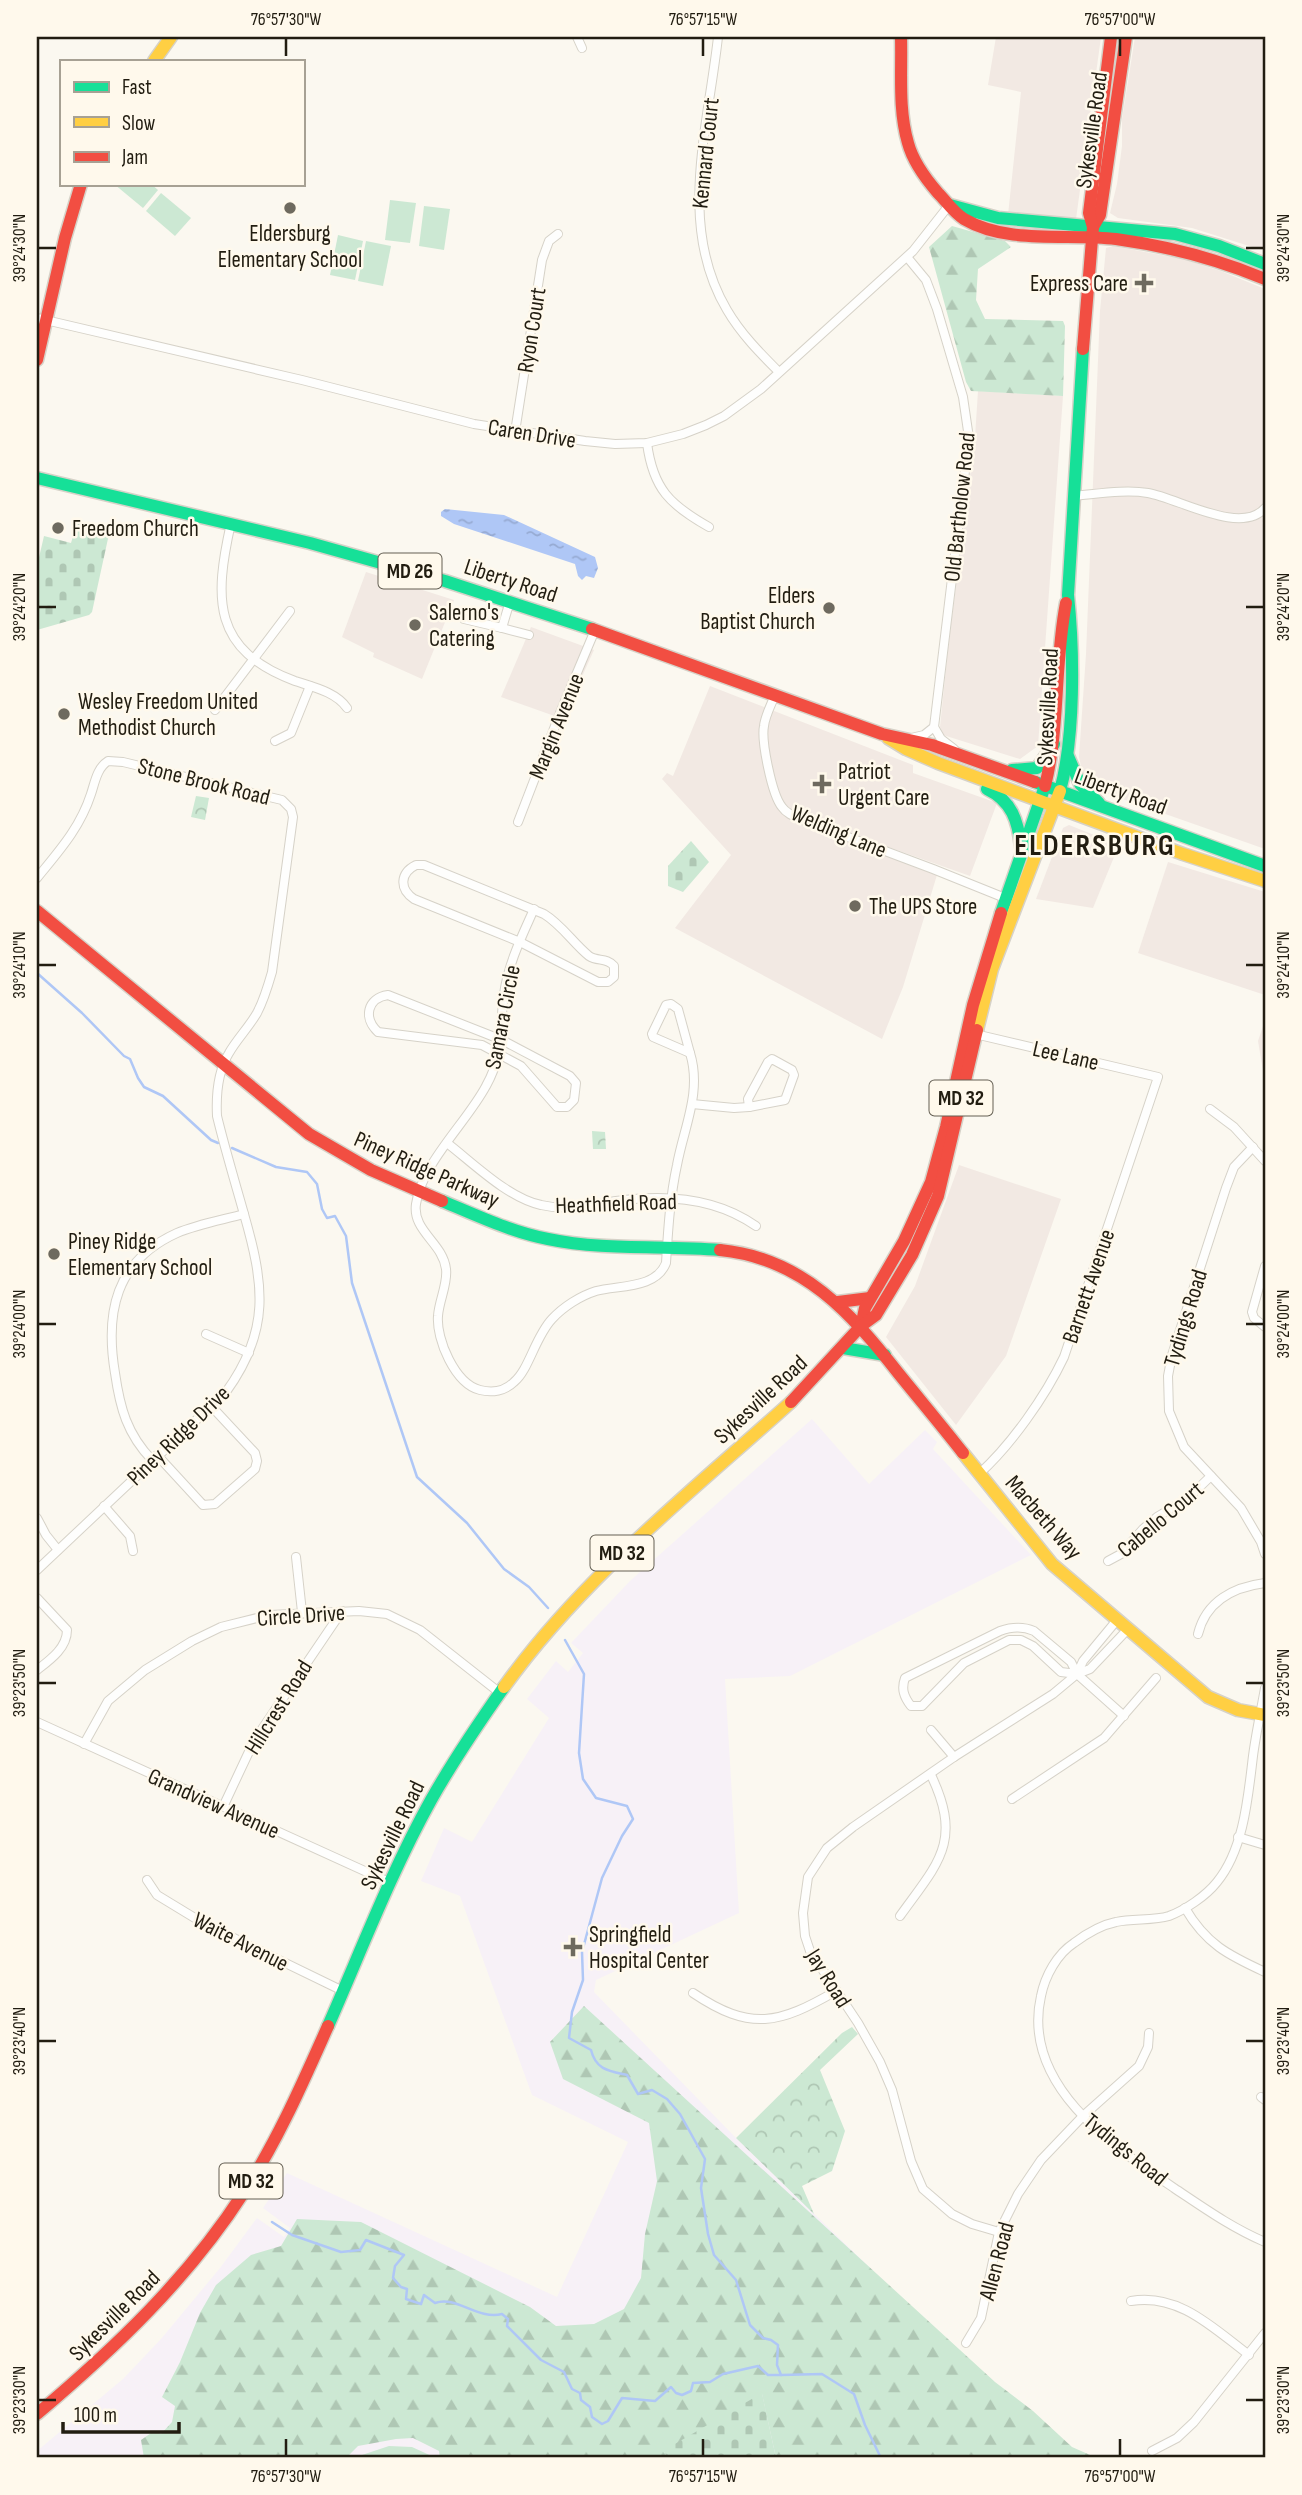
<svg xmlns="http://www.w3.org/2000/svg" width="1302" height="2495" font-family="'Sofia Sans Condensed',sans-serif">
  <defs>
    <pattern id="grass-tufts" width="24" height="20" patternUnits="userSpaceOnUse" patternTransform="scale(1.75)"><rect width="24" height="20" fill="#cce8d3"/><path d="M3 7l-1-3M5 7V3M7 7l1-3M15 17l-1-3M17 17v-4M19 17l1-3" fill="none" stroke="#afc7b4"/></pattern>
    <pattern id="forest-firs" width="22" height="20" patternUnits="userSpaceOnUse" patternTransform="scale(1.75)"><rect width="22" height="20" fill="#cce8d3"/><path d="M5 1l3.5 6h-7zM16 11l3.5 6h-7z" fill="#afc7b4"/></pattern>
    <pattern id="cemetery-stones" width="16" height="16" patternUnits="userSpaceOnUse" patternTransform="scale(1.75)"><rect width="16" height="16" fill="#cce8d3"/><path d="M2 7V4a2 2 0 0 1 4 0v3zM10 15v-3a2 2 0 0 1 4 0v3z" fill="#afc7b4"/></pattern>
    <pattern id="park-crowns" width="20" height="18" patternUnits="userSpaceOnUse" patternTransform="scale(1.75)"><rect width="20" height="18" fill="#cce8d3"/><path d="M2 6a3 3 0 1 1 6 0M12 15a3 3 0 1 1 6 0" fill="none" stroke="#afc7b4"/></pattern>
    <pattern id="water-ripples" width="26" height="14" patternUnits="userSpaceOnUse" patternTransform="scale(1.75)"><rect width="26" height="14" fill="#afc7f6"/><path d="M2 4q2-2 4 0t4 0M15 11q2-2 4 0t4 0" fill="none" stroke="#96aad2"/></pattern>
  </defs>
  <rect width="100%" height="100%" fill="#fbf8f0"/>
  <g fill="#f2e9e3">
    <polygon points="996,37 1101,37 1076,219 1008,215 1021,92 988,85"/>
    <polygon points="1135,37 1265,37 1265,251 1192,228 1118,218 1110,213 1117,184 1122,146 1122,119"/>
    <polygon points="1113,246 1183,259 1221,271 1265,289 1265,521 1262,523 1265,525 1265,849 1097,790 1082,771 1079,757 1086,654 1100,311 1106,248"/>
    <polygon points="978,391 1063,396 1038,746 1020,759 943,735 940,727 948,648 975,437"/>
    <polygon points="366,572 454,600 422,679 373,657 374,653 342,637"/>
    <polygon points="531,627 594,650 563,719 501,697"/>
    <polygon points="710,686 913,765 913,773 997,803 970,876 849,833 847,841 937,875 903,987 882,1039 675,928 731,855 662,779 667,773 673,776"/>
    <polygon points="1069,825 1119,845 1093,908 1036,899 1063,828"/>
    <polygon points="1168,862 1265,892 1265,995 1138,953"/>
    <polygon points="1265,1020 1265,1083 1258,1041"/>
    <polygon points="959,1165 1061,1199 1006,1356 956,1425 886,1337 915,1286"/>
  </g>
  <polygon fill="#f7f1f7" points="812,1419 869,1484 925,1430 937,1442 933,1449 1031,1555 790,1676 725,1679 739,1913 596,1980 594,1992 736,2138 957,2352 794,2458 37,2458 37,2451 123,2379 161,2339 220,2268 257,2218 284,2237 290,2228 263,2208 287,2173 557,2297 628,2142 532,2095 460,1896 421,1881 444,1828 472,1842 549,1718 527,1699 556,1661 568,1672 583,1653 571,1643 630,1581"/>
  <polygon fill="url(#grass-tufts)" points="389,2446 412,2447 436,2458 353,2458"/>
  <g fill="url(#forest-firs)">
    <polygon points="952,226 1005,241 1011,247 978,269 976,300 985,319 1063,321 1065,326 1063,396 971,391 966,382 929,247"/>
    <polygon points="584,2006 995,2382 1033,2411 1072,2447 1097,2458 776,2458 762,2394 664,2452 669,2458 440,2458 439,2451 413,2438 396,2439 358,2446 346,2458 144,2458 141,2440 154,2431 161,2434 172,2422 175,2406 162,2397 180,2362 200,2313 216,2285 251,2255 281,2246 297,2219 361,2222 530,2307 556,2326 594,2324 624,2309 641,2278 645,2234 657,2181 649,2123 563,2079 550,2042"/>
  </g>
  <g fill="url(#cemetery-stones)">
    <polygon points="77,523 108,529 109,534 92,612 89,615 37,630 37,566 44,536 71,543"/>
    <polygon points="691,841 709,862 683,892 668,886 668,866"/>
    <polygon points="762,2393 776,2458 669,2458 663,2451"/>
  </g>
  <g fill="url(#park-crowns)">
    <polygon points="196,796 209,798 205,820 191,817"/>
    <polygon points="592,1131 605,1132 606,1149 593,1149"/>
    <polygon points="852,2027 858,2034 820,2070 845,2131 832,2171 802,2186 814,2214 736,2138 842,2033"/>
  </g>
  <g fill="#cce8d3">
    <polygon points="114,184 151,184 158,190 143,208"/>
    <polygon points="161,193 191,218 175,236 146,211"/>
    <polygon points="390,200 416,203 410,243 385,240"/>
    <polygon points="424,206 450,209 444,250 419,246"/>
    <polygon points="338,235 363,241 355,280 330,275"/>
    <polygon points="366,241 391,246 383,286 358,281"/>
  </g>
  <polygon fill="url(#water-ripples)" points="445,509 504,515 595,557 598,568 594,578 586,576 582,580 578,576 575,564 454,524 441,516 441,512"/>
  <g fill="none" stroke-linecap="round" stroke-linejoin="round">
    <g stroke="#afc7f6" stroke-width="2.5">
      <polyline points="37,973 82,1013 124,1056 130,1059 138,1078 144,1087 163,1096 211,1140 218,1143"/>
      <polyline points="232,1148 276,1167 307,1172 317,1184 322,1209 327,1218 335,1216 346,1236 352,1283 417,1477 467,1523 504,1569 529,1587 548,1608"/>
      <path d="M565,1640L584,1674L579,1753L583,1779L596,1798L627,1806L633,1819L622,1836L602,1878L582,1952L583,1980L572,2012L569,2038L591,2050C596,2070 609,2071 627,2075L638,2094L652,2090L667,2099L680,2114L705,2159L701,2188L708,2234L714,2255L736,2280L750,2325L763,2338L771,2340L778,2345L777,2365L781,2375L822,2374L854,2394L865,2425L881,2458"/>
      <path d="M272,2222L292,2235L341,2252L360,2250L366,2240L404,2255L395,2266L393,2278L401,2287L407,2289L406,2299L421,2304L424,2295L435,2303C456,2295 477,2320 502,2314L508,2319L507,2326L541,2360L564,2372L572,2389L580,2393L581,2400L590,2407L592,2417L602,2424L608,2421L622,2398L655,2401L671,2387L676,2393L682,2395L691,2391L693,2383L710,2382L723,2374L758,2366L768,2375H781"/>
    </g>
    <g stroke="#d6d2c8" stroke-width="10">
      <g id="street">
        <polyline points="577,37 582,48"/>
        <path d="M718,37C708,128 677,226 727,310C741,334 760,353 779,372"/>
        <polyline points="907,257 926,280 937,309 963,397 969,438 934,727 924,735 911,738"/>
        <polyline points="37,318 302,380 474,424 585,441 615,444 647,443 683,434 706,425 724,416 761,389 913,251 950,204"/>
        <polyline points="515,432 542,260 549,241 558,234"/>
        <path d="M647,443C653,489 670,505 709,527"/>
        <path d="M1073,496C1097,494 1125,489 1148,493C1178,498 1241,536 1265,508"/>
        <path d="M231,523C214,599 212,650 295,681C313,687 336,692 347,708"/>
        <polyline points="464,619 502,628 510,601"/>
        <polyline points="502,628 529,635"/>
        <path d="M775,695C771,705 765,716 764,726C761,741 772,795 782,807C786,813 793,816 800,819L933,869L1005,898"/>
        <polyline points="215,710 290,611"/>
        <polyline points="934,727 941,739 954,749"/>
        <polyline points="275,741 291,733 310,686"/>
        <polyline points="518,822 560,713 595,630"/>
        <path d="M416,865H424L544,914C562,925 573,943 589,956C598,962 606,957 614,966V977L608,982H598L520,942L414,899C399,889 400,873 416,865Z"/>
        <path d="M37,878C59,851 80,828 91,794C95,782 97,768 108,761L123,762L282,800L291,809L293,817L272,972C268,986 264,1000 257,1013C249,1027 237,1039 229,1053C218,1071 216,1096 217,1116C225,1149 235,1182 244,1214C264,1284 271,1330 226,1392L37,1570"/>
        <path d="M534,909C522,936 508,964 504,994C499,1029 505,1052 486,1086C467,1122 422,1163 416,1204C412,1231 443,1243 446,1269C448,1284 439,1300 438,1316C436,1339 455,1384 480,1390C492,1393 505,1391 514,1382C529,1370 535,1337 552,1319C563,1307 580,1296 596,1291C619,1285 656,1289 666,1263C668,1231 670,1197 677,1165C684,1127 702,1092 690,1053"/>
        <path d="M388,995L502,1040L570,1076L576,1083L574,1100L567,1107H557L521,1066L482,1045L378,1032C363,1018 367,998 388,995Z"/>
        <polygon points="671,1004 678,1009 690,1053 653,1037 652,1034 666,1005"/>
        <path d="M975,1034L1158,1077L1064,1357C1045,1397 1011,1445 979,1474"/>
        <polygon points="772,1059 792,1070 794,1075 785,1100 749,1107 748,1099 768,1062"/>
        <polyline points="692,1104 734,1108 749,1107"/>
        <polyline points="1210,1109 1234,1127 1265,1161"/>
        <path d="M447,1143C473,1163 508,1198 541,1205C566,1211 591,1205 616,1201C665,1194 715,1197 756,1226"/>
        <polyline points="1253,1147 1234,1167 1226,1188 1172,1355 1168,1376 1169,1411 1184,1447 1241,1508 1261,1542 1265,1554"/>
        <polyline points="1265,1266 1252,1312 1254,1318 1265,1327"/>
        <polyline points="206,1334 249,1353"/>
        <polyline points="157,1455 203,1505 215,1504 255,1469 257,1461 255,1453 212,1407"/>
        <path d="M152,1460C127,1434 120,1408 115,1373C105,1313 115,1261 177,1233C198,1224 222,1220 244,1214"/>
        <polyline points="104,1506 130,1536 133,1551"/>
        <polyline points="37,1518 46,1535 58,1550"/>
        <polyline points="296,1557 302,1612"/>
        <polyline points="1108,1561 1121,1554 1143,1529 1157,1517 1187,1499 1211,1476"/>
        <path d="M37,1598L67,1630C67,1648 50,1660 37,1670"/>
        <path d="M1198,1634C1206,1601 1234,1587 1265,1583"/>
        <path d="M1077,1674L1061,1672L1033,1646L1021,1640H1009L964,1663L922,1706H911C904,1697 901,1689 905,1678L1000,1631C1012,1627 1022,1626 1034,1631L1071,1662L1077,1674L1124,1716"/>
        <polyline points="1077,1674 1083,1661 1117,1620"/>
        <path d="M1265,1688C1261,1711 1256,1733 1253,1756C1248,1797 1244,1849 1217,1882C1206,1896 1185,1910 1169,1916C1153,1921 1133,1918 1116,1922C1101,1925 1086,1934 1074,1943C1057,1954 1045,1976 1041,1996C1021,2084 1111,2145 1174,2188C1204,2208 1232,2228 1265,2242"/>
        <polyline points="37,1722 391,1883"/>
        <polyline points="931,1730 954,1757"/>
        <polyline points="84,1744 108,1701 145,1670 192,1641 221,1627 269,1615 359,1611 387,1614 420,1630 500,1693"/>
        <polyline points="1012,1799 1104,1738 1156,1678"/>
        <polyline points="223,1807 254,1741 342,1611"/>
        <polyline points="1238,1837 1265,1845"/>
        <polyline points="147,1880 157,1895 203,1923 343,1991"/>
        <path d="M1185,1908C1206,1944 1228,1955 1265,1972"/>
        <path d="M900,1916C938,1863 963,1842 931,1775"/>
        <path d="M693,1993C751,2032 779,2024 836,1991"/>
        <polyline points="1261,2097 1265,2100"/>
        <polyline points="999,2232 972,2224 952,2214 923,2189 911,2161 892,2090 880,2062 858,2023 810,1951 805,1936 803,1913 808,1877 827,1848 853,1827 954,1757 1053,1694 1077,1674 1090,1669 1128,1629"/>
        <path d="M1131,2301C1179,2293 1213,2328 1249,2355"/>
        <polyline points="966,2343 981,2318 999,2232 1018,2194 1041,2160 1083,2116 1139,2066 1148,2047 1149,2033"/>
        <polyline points="1152,2451 1177,2438 1194,2422 1265,2333"/>
      </g>
    </g>
    <g stroke="#d6d2c8" stroke-width="15">
      <g id="fast">
        <polyline points="950,205 998,218 1175,234 1219,246 1265,264"/>
        <polyline points="37,478 310,543 445,581 592,629"/>
        <polyline points="1068,756 1080,784 1099,803"/>
        <polyline points="1012,770 1037,768 1054,744"/>
        <polyline points="1035,782 1265,866"/>
        <path d="M987,789C1012,801 1018,821 1021,847"/>
        <path d="M1060,791C1075,736 1074,652 1068,595L1083,349"/>
        <polyline points="1001,913 1045,786"/>
        <path d="M442,1201C476,1215 511,1232 548,1239C605,1251 663,1245 720,1250"/>
        <polyline points="843,1348 885,1355"/>
        <path d="M328,2026C361,1951 391,1872 431,1800C453,1761 478,1724 504,1687"/>
      </g>
    </g>
    <g stroke="#d6d2c8" stroke-width="15">
      <g id="slow">
        <polyline points="154,61 171,37"/>
        <polyline points="888,738 906,749 938,763 1183,854 1265,881"/>
        <polyline points="977,1030 992,969 1060,791"/>
        <polyline points="963,1453 1052,1564 1208,1697 1238,1710 1265,1715"/>
        <path d="M504,1687C582,1578 691,1492 791,1402"/>
      </g>
    </g>
    <g stroke="#d6d2c8" stroke-width="15">
      <g id="jam">
        <path d="M901,37C902,72 898,109 908,143C913,162 925,178 938,193C946,201 954,213 964,219C1008,245 1068,233 1116,239C1168,246 1217,259 1265,279"/>
        <polyline points="1093,227 1100,215 1126,37"/>
        <polyline points="1083,349 1093,227 1089,213 1111,37"/>
        <polyline points="37,360 65,238 81,184"/>
        <polyline points="592,629 882,734 932,745 1035,782"/>
        <path d="M1045,786C1060,726 1054,664 1066,603"/>
        <polyline points="37,911 309,1134 371,1170 442,1201"/>
        <path d="M720,1250C803,1258 851,1313 899,1374C920,1400 942,1426 963,1453"/>
        <polyline points="838,1302 870,1298"/>
        <polyline points="861,1326 865,1308 904,1241 931,1182 946,1127 973,1005 1001,913"/>
        <polyline points="791,1402 861,1326 876,1315 912,1255 938,1196 977,1030"/>
        <path d="M37,2414C115,2348 188,2279 244,2192C278,2140 303,2082 328,2026"/>
      </g>
    </g>
    <use href="#street" stroke="#fefefd" stroke-width="8"/>
    <use href="#fast" stroke="#16e098" stroke-width="12"/>
    <use href="#slow" stroke="#ffcf43" stroke-width="12"/>
    <use href="#jam" stroke="#f24e42" stroke-width="12"/>
  </g>
  <path fill="none" stroke="#221d11" stroke-width="2.5" d="M286,38V56M703,38V56M1120,38V56M38,248H56M1246,248H1264M38,607H56M1246,607H1264M38,965H56M1246,965H1264M38,1324H56M1246,1324H1264M38,1683H56M1246,1683H1264M38,2041H56M1246,2041H1264M38,2400H56M1246,2400H1264M286,2439V2456M703,2439V2456M1120,2439V2456"/>
  <g fill="#6e6a5f" stroke="#fff9ec" stroke-width="2.5">
    <circle cx="290" cy="208" r="7"/>
    <path d="M1140.5 272.5h7v7h7v7h-7v7h-7v-7h-7v-7h7z"/>
    <circle cx="58" cy="528" r="7"/>
    <circle cx="829" cy="608" r="7"/>
    <circle cx="415" cy="625" r="7"/>
    <circle cx="64" cy="714" r="7"/>
    <path d="M818.5 773.5h7v7h7v7h-7v7h-7v-7h-7v-7h7z"/>
    <circle cx="855" cy="906" r="7"/>
    <circle cx="54" cy="1254" r="7"/>
    <path d="M569.5 1936.5h7v7h7v7h-7v7h-7v-7h-7v-7h7z"/>
  </g>
  <g text-anchor="middle" stroke-width="5" stroke-linejoin="round" paint-order="stroke">
    <g fill="#fff9ec" stroke="#645f53" stroke-width="2">
      <rect x="378.5" y="553.5" width="63" height="35" rx="5"/>
      <rect x="929.5" y="1080.5" width="63" height="35" rx="5"/>
      <rect x="590.5" y="1535.5" width="63" height="35" rx="5"/>
      <rect x="219.5" y="2163.5" width="63" height="35" rx="5"/>
    </g>
    <g font-size="21" font-weight="bold" fill="#221d11">
      <text x="410" y="578">MD 26</text>
      <text x="961" y="1105">MD 32</text>
      <text x="622" y="1560">MD 32</text>
      <text x="251" y="2188">MD 32</text>
    </g>
    <g font-size="23" fill="#221d11" stroke="#fff9ec">
      <text transform="translate(1091 130) rotate(-82)" y="8">Sykesville Road</text>
      <text transform="translate(705 153) rotate(-84)" y="8">Kennard Court</text>
      <text transform="translate(531 330) rotate(-81)" y="8">Ryon Court</text>
      <text transform="translate(532 433) rotate(9)" y="8">Caren Drive</text>
      <text transform="translate(959 507) rotate(-84)" y="8">Old Bartholow Road</text>
      <text transform="translate(511 580) rotate(18)" y="8">Liberty Road</text>
      <text transform="translate(1047 707) rotate(-87)" y="8">Sykesville Road</text>
      <text transform="translate(556 726) rotate(-68)" y="8">Margin Avenue</text>
      <text transform="translate(204 781) rotate(14)" y="8">Stone Brook Road</text>
      <text transform="translate(1121 791) rotate(20)" y="8">Liberty Road</text>
      <text transform="translate(839 831) rotate(23)" y="8">Welding Lane</text>
      <text transform="translate(502 1017) rotate(-79)" y="8">Samara Circle</text>
      <text transform="translate(1066 1055) rotate(13)" y="8">Lee Lane</text>
      <text transform="translate(427 1169) rotate(24)" y="8">Piney Ridge Parkway</text>
      <text transform="translate(616 1203) rotate(-2)" y="8">Heathfield Road</text>
      <text transform="translate(1088 1286) rotate(-71)" y="8">Barnett Avenue</text>
      <text transform="translate(1185 1318) rotate(-73)" y="8">Tydings Road</text>
      <text transform="translate(760 1399) rotate(-43)" y="8">Sykesville Road</text>
      <text transform="translate(178 1435) rotate(-44)" y="8">Piney Ridge Drive</text>
      <text transform="translate(1044 1517) rotate(49)" y="8">Macbeth Way</text>
      <text transform="translate(1160 1519) rotate(-40)" y="8">Cabello Court</text>
      <text transform="translate(301 1615) rotate(-4)" y="8">Circle Drive</text>
      <text transform="translate(278 1707) rotate(-58)" y="8">Hillcrest Road</text>
      <text transform="translate(214 1803) rotate(24)" y="8">Grandview Avenue</text>
      <text transform="translate(392 1835) rotate(-64)" y="8">Sykesville Road</text>
      <text transform="translate(241 1941) rotate(27)" y="8">Waite Avenue</text>
      <text transform="translate(829 1978) rotate(58)" y="8">Jay Road</text>
      <text transform="translate(1126 2149) rotate(39)" y="8">Tydings Road</text>
      <text transform="translate(996 2261) rotate(-75)" y="8">Allen Road</text>
      <text transform="translate(114 2315) rotate(-45)" y="8">Sykesville Road</text>
    </g>
    <g font-size="23" fill="#221d11" stroke="#fff9ec" text-anchor="start">
      <text x="290" y="241" text-anchor="middle">Eldersburg<tspan x="290" dy="26">Elementary School</tspan></text>
      <text x="1128" y="291" text-anchor="end">Express Care</text>
      <text x="72" y="536">Freedom Church</text>
      <text x="815" y="603" text-anchor="end">Elders<tspan x="815" dy="26">Baptist Church</tspan></text>
      <text x="429" y="620">Salerno's<tspan x="429" dy="26">Catering</tspan></text>
      <text x="78" y="709">Wesley Freedom United<tspan x="78" dy="26">Methodist Church</tspan></text>
      <text x="838" y="779">Patriot<tspan x="838" dy="26">Urgent Care</tspan></text>
      <text x="869" y="914">The UPS Store</text>
      <text x="68" y="1249">Piney Ridge<tspan x="68" dy="26">Elementary School</tspan></text>
      <text x="589" y="1942">Springfield<tspan x="589" dy="26">Hospital Center</tspan></text>
    </g>
    <g font-size="30" font-weight="bold" letter-spacing="2" fill="#221d11" stroke="#fff9ec">
      <text x="1095" y="855">ELDERSBURG</text>
    </g>
  </g>
  <rect width="1302" height="2495" fill="none" stroke="#fff9ec" stroke-width="77"/>
  <rect x="60" y="60" width="245" height="126" fill="#fff9ec" stroke="#a7a194" stroke-width="2"/>
  <rect x="74" y="82" width="35" height="10" fill="#16e098" stroke="#a7a194" stroke-width="2"/>
  <text x="122" y="94" font-size="21" fill="#221d11">Fast</text>
  <rect x="74" y="117" width="35" height="10" fill="#ffcf43" stroke="#a7a194" stroke-width="2"/>
  <text x="122" y="130" font-size="21" fill="#221d11">Slow</text>
  <rect x="74" y="152" width="35" height="10" fill="#f24e42" stroke="#a7a194" stroke-width="2"/>
  <text x="122" y="164" font-size="21" fill="#221d11">Jam</text>
  <path d="M63 2422v10h116v-10" fill="none" stroke="#221d11" stroke-width="3.5"/>
  <text x="74" y="2422" font-size="21" fill="#221d11" stroke="#fff9ec" stroke-width="5" paint-order="stroke">100 m</text>
  <rect x="38" y="38" width="1226" height="2418" fill="none" stroke="#221d11" stroke-width="2.5"/>
  <g font-size="18" text-anchor="middle" fill="#221d11">
    <text x="286" y="25">76°57'30"W</text>
    <text x="703" y="25">76°57'15"W</text>
    <text x="1120" y="25">76°57'00"W</text>
    <text transform="translate(19 248) rotate(-90)" y="6">39°24'30"N</text>
    <text transform="translate(1283 248) rotate(-90)" y="6">39°24'30"N</text>
    <text transform="translate(19 607) rotate(-90)" y="6">39°24'20"N</text>
    <text transform="translate(1283 607) rotate(-90)" y="6">39°24'20"N</text>
    <text transform="translate(19 965) rotate(-90)" y="6">39°24'10"N</text>
    <text transform="translate(1283 965) rotate(-90)" y="6">39°24'10"N</text>
    <text transform="translate(19 1324) rotate(-90)" y="6">39°24'00"N</text>
    <text transform="translate(1283 1324) rotate(-90)" y="6">39°24'00"N</text>
    <text transform="translate(19 1683) rotate(-90)" y="6">39°23'50"N</text>
    <text transform="translate(1283 1683) rotate(-90)" y="6">39°23'50"N</text>
    <text transform="translate(19 2041) rotate(-90)" y="6">39°23'40"N</text>
    <text transform="translate(1283 2041) rotate(-90)" y="6">39°23'40"N</text>
    <text transform="translate(19 2400) rotate(-90)" y="6">39°23'30"N</text>
    <text transform="translate(1283 2400) rotate(-90)" y="6">39°23'30"N</text>
    <text x="286" y="2482">76°57'30"W</text>
    <text x="703" y="2482">76°57'15"W</text>
    <text x="1120" y="2482">76°57'00"W</text>
  </g>
</svg>
